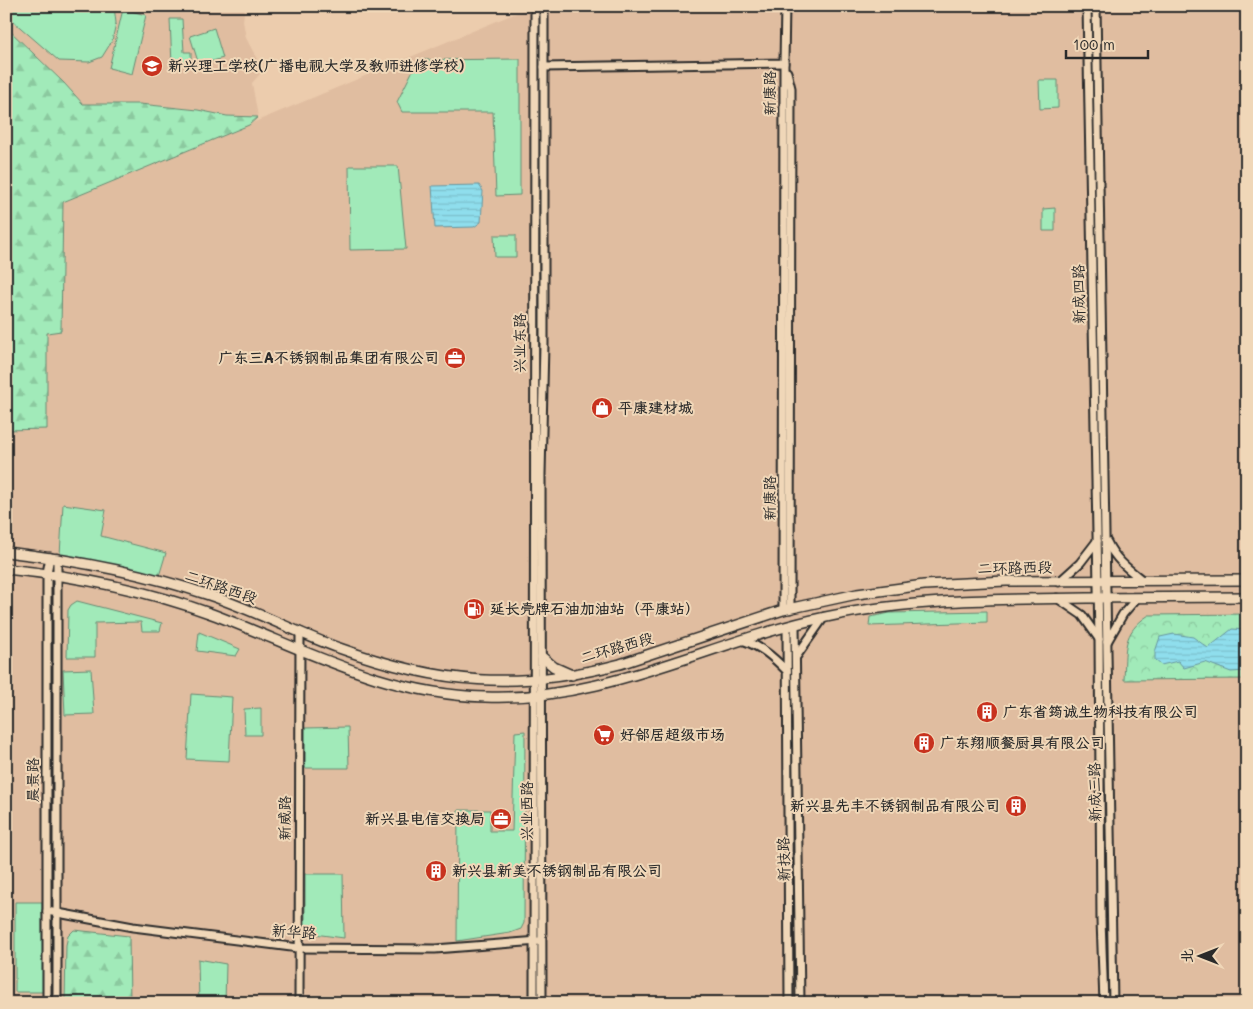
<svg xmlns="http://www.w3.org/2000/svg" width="1253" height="1009" font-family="Mali,'LXGW WenKai TC',sans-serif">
  <defs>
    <pattern id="forest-firs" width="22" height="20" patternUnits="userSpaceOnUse" patternTransform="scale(1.25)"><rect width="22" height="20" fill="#a1eab9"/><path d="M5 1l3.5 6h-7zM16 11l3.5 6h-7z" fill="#8bc99f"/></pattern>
    <pattern id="park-crowns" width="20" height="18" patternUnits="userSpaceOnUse" patternTransform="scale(1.25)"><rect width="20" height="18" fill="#a1eab9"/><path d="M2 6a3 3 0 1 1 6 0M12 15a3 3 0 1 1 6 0" fill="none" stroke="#8bc99f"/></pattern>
    <pattern id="water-rules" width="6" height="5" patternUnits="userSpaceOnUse" patternTransform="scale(1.25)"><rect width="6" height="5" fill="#8fdeed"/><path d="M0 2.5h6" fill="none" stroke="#7cbfcb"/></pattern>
  </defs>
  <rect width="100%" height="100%" fill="#ecccad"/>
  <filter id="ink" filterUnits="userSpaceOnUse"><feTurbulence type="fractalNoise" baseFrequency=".02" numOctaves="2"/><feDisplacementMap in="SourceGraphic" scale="10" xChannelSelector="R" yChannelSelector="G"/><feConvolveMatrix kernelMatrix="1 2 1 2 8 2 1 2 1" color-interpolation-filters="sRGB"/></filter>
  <g filter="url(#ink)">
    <g fill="#e0bda0">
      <polygon points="6,6 245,6 243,21 246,38 257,59 260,74 252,83 258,117 227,116 198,110 140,104 83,104 64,83 6,27"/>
      <polygon points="533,6 1247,6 1247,1003 6,1003 6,333 61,330 63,202"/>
    </g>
    <g fill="#a1eab9" stroke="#668a72">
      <polygon points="6,6 114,6 116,23 112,41 102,57 89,62 59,61 6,15"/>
      <polygon points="123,9 146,15 132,74 109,68"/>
      <polygon points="170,19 182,19 184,52 191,52 191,64 172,65"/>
      <polygon points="214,28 223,58 199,65 190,36"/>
      <polygon points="520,59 520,195 496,196 493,112 402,112 397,102 418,60"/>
      <polygon points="1039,80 1058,80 1058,108 1040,109"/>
      <polygon points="349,166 398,166 406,249 350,250"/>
      <polygon points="1055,208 1055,231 1043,231 1043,209"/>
      <polygon points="494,235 516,235 516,257 495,257"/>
      <polygon points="63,504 106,510 101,536 166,553 159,576 60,555"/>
      <polygon points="77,601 162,623 160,631 142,631 141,622 95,623 95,657 67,657 68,610 71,605"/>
      <polygon points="987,611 987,622 869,626 870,617 890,613"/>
      <polygon points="199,632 240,649 236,656 197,651"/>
      <polygon points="91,669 94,714 65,715 63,670"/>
      <polygon points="191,694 232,697 229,761 187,759"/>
      <polygon points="261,708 261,735 245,735 244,709"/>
      <polygon points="348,727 349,768 305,768 305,728"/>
      <polygon points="525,731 524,923 521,929 510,933 457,941 458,810 490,810 490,831 512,831 515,732"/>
      <polygon points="305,874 343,874 344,938 307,933 305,927"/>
      <polygon points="15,902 42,902 43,992 15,992"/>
      <polygon points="198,959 226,964 225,1003 199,1003"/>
    </g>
    <g fill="url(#forest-firs)" stroke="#668a72">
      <polygon points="6,27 64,83 83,104 140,104 198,110 227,116 258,117 249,125 63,202 61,331 47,333 47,429 6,430"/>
      <polygon points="74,930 129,936 130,1003 65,1002 66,945 68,936"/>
    </g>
    <path fill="url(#park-crowns)" stroke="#668a72" d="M1247,614V679L1124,680C1126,650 1121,633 1149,615Z"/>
    <g fill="url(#water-rules)" stroke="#67969f">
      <polygon points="479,185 483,191 481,222 474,227 435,228 432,186"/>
      <polygon points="1232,629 1247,630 1247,670 1245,671 1231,672 1205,662 1184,668 1178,661 1161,665 1155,660 1155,652 1160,637 1174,634 1193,637 1208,648"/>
    </g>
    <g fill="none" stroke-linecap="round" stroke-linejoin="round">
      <g stroke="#2b2b2b" stroke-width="11">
        <g id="minor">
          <polyline points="1087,6 1099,639 1101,920 1104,1003"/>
          <polyline points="1096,6 1113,1003"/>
          <polyline points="544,67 784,63 785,6"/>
          <polyline points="787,72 791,88 790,609"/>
          <path d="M1107,542C1115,559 1127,568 1142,580"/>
          <polyline points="1059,582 1080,563 1097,541"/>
          <polyline points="1057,598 1082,615 1099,639"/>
          <polyline points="783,610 784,63"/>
          <polyline points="795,625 800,1003"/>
          <polyline points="787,627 789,1003"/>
          <path d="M742,640C762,647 772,656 787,671"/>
          <polyline points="1107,642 1123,614 1137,598"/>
          <polyline points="796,657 824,617"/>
          <polyline points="47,911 133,927 299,948 435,949 539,941"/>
          <polyline points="47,1003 47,573 50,557"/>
          <polyline points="57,1003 57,558"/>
          <polyline points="299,1003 300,632"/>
          <polyline points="534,1003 535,6"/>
          <polyline points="542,1003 541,474 544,344 544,6"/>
        </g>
      </g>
      <g stroke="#2b2b2b" stroke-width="12">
        <g id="major">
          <path d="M6,552C75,560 144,573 209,595C254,610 295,632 339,648C439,684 517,691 620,664L783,610L857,594L924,585L1006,581L1247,580"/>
          <path d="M6,569C76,576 146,590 212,614C305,649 382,694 485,697C606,702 710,641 826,617C911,599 1000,599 1087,598C1140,598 1193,597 1247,597"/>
          <polyline points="542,657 554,667 572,675"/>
        </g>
      </g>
      <use href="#minor" stroke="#f0d7b8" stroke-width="7"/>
      <use href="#major" stroke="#f0d7b8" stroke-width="9"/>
    </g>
  </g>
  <defs>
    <g id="university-disc" transform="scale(1.125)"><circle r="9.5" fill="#c8321e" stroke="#f0d7b8"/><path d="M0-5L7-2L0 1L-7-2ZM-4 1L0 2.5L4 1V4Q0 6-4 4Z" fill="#fff"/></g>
    <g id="office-disc" transform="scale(1.125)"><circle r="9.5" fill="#c8321e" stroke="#f0d7b8"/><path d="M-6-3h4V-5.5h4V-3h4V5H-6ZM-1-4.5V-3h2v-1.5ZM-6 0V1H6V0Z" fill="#fff"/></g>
    <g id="shop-disc" transform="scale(1.125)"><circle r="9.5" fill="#c8321e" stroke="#f0d7b8"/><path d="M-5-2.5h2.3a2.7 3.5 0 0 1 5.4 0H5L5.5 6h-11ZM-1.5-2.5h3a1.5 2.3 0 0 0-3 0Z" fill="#fff"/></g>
    <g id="fuel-disc" transform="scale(1.125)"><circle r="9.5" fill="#c8321e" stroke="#f0d7b8"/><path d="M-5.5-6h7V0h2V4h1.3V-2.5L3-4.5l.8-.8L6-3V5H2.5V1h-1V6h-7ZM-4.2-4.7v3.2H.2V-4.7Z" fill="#fff"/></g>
    <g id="building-disc" transform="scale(1.125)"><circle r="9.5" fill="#c8321e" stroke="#f0d7b8"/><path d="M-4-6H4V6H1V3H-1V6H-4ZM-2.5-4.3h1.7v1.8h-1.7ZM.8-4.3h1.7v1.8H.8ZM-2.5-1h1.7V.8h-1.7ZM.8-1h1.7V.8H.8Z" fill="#fff"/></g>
    <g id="supermarket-disc" transform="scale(1.125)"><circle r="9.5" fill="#c8321e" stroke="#f0d7b8"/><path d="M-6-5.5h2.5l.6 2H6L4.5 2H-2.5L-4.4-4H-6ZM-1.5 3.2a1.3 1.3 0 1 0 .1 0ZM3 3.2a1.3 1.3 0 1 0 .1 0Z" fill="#fff"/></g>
  </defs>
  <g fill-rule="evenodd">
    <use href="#university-disc" x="152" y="66"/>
    <use href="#office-disc" x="455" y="358"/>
    <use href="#shop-disc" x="602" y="408"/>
    <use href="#fuel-disc" x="474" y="609"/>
    <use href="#building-disc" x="987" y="712"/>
    <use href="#supermarket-disc" x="604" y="735"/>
    <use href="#building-disc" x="924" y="743"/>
    <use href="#building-disc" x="1016" y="806"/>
    <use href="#office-disc" x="501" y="819"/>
    <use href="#building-disc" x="436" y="871"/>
  </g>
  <g text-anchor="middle" stroke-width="4" stroke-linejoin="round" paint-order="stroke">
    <g font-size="15" font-weight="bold" fill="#2b2b2b" stroke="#f0d7b8" text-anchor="start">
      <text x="168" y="71">新兴理工学校(广播电视大学及教师进修学校)</text>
      <text x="439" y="363" text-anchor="end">广东三A不锈钢制品集团有限公司</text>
      <text x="618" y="413">平康建材城</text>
      <text x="490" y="614">延长壳牌石油加油站（平康站）</text>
      <text x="1003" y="717">广东省筠诚生物科技有限公司</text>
      <text x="620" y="740">好邻居超级市场</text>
      <text x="940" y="748">广东翔顺餐厨具有限公司</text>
      <text x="1000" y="811" text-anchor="end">新兴县先丰不锈钢制品有限公司</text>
      <text x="485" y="824" text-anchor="end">新兴县电信交换局</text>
      <text x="452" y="876">新兴县新美不锈钢制品有限公司</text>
    </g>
    <g font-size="15" fill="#2b2b2b" stroke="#f0d7b8">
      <text transform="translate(770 93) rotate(-90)" y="5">新康路</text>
      <text transform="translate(1079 294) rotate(-91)" y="5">新成四路</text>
      <text transform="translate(520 343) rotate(-90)" y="5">兴业东路</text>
      <text transform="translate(770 498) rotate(-90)" y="5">新康路</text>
      <text transform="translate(1015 568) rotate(-1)" y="5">二环路西段</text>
      <text transform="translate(221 587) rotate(19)" y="5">二环路西段</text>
      <text transform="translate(617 648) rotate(-16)" y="5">二环路西段</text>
      <text transform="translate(33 780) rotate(-90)" y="5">晨景路</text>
      <text transform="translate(1095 792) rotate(-91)" y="5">新成三路</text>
      <text transform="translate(527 811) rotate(-90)" y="5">兴业西路</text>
      <text transform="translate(285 818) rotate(-90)" y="5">新威路</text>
      <text transform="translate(784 859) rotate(-91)" y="5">新技路</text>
      <text transform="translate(294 932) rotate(4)" y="5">新华路</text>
    </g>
  </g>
  <rect width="1253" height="1009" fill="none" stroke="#f0d7b8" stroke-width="25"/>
  <rect x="12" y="12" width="1228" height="984" fill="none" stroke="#2b2b2b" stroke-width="2" filter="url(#ink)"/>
  <g transform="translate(1200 956) rotate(270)" stroke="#f0d7b8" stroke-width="4" paint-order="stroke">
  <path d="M0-4L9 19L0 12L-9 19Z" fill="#2b2b2b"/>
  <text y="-8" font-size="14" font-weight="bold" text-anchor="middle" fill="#2b2b2b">北</text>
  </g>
  <path d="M1066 50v8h82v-8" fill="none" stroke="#2b2b2b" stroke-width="2.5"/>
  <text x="1073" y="50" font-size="15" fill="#2b2b2b" stroke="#f0d7b8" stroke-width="4" paint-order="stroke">100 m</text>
</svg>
